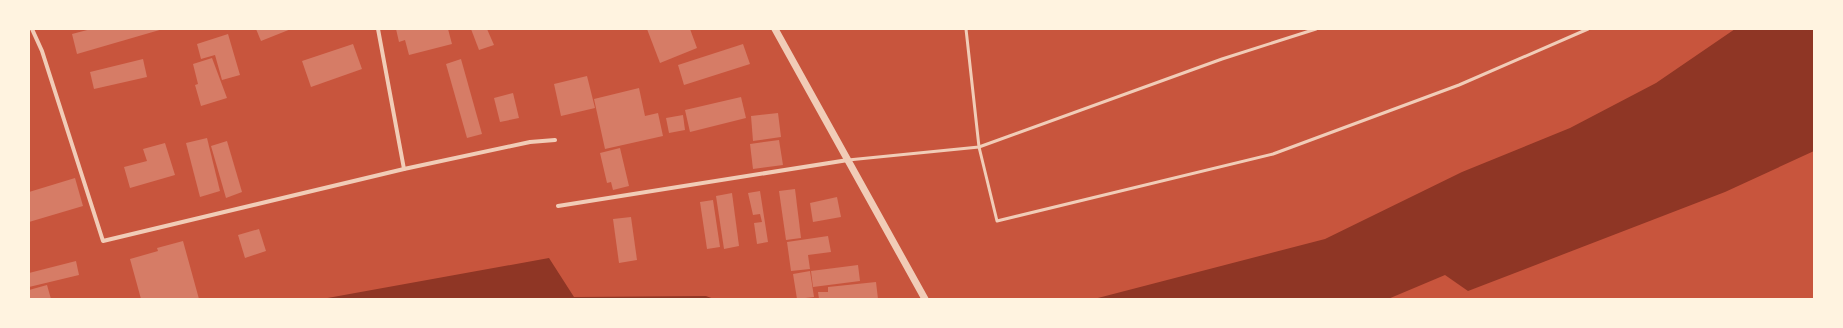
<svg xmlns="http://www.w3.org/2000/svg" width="1843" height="328" font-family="Quicksand,sans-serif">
  <rect width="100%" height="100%" fill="#c8553d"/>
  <g fill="#8f3625">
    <polygon points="1735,29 1814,29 1814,151 1725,192 1468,291 1445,275 1388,299 1094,299 1325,239 1462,172 1570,128 1656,83"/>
    <polygon points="549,258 574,297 706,296 714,299 322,299"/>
  </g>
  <g fill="#d67c66">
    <polygon points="91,29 163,29 77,54 72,34"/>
    <polygon points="256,29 291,29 261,41"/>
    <polygon points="396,29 448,29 452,44 409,55 405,40 399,42"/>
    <polygon points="471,29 487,29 494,45 479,50"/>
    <polygon points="647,29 690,29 697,48 660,63"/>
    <polygon points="228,34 240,75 222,80 215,55 201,59 197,44"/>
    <polygon points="353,44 362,69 311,87 302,61"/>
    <polygon points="743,44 750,64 684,85 678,65"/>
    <polygon points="212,58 227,98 201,106 195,85 198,84 193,64"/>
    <polygon points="143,59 147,77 94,89 90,72"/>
    <polygon points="461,59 482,134 467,138 446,64"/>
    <polygon points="587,76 595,108 561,116 554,84"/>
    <polygon points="639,88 645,116 658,113 663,136 605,149 594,99"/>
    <polygon points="513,93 519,118 500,122 494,98"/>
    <polygon points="741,97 746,118 690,132 685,110"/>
    <polygon points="778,113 781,137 753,141 751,116"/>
    <polygon points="683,115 685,130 669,133 666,118"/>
    <polygon points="207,138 220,191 200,197 186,143"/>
    <polygon points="779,140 783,165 753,169 750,144"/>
    <polygon points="227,141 242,192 226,198 211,146"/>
    <polygon points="165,143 175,175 130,188 124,167 147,161 143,149"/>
    <polygon points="620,148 629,186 613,190 611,182 607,183 600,153"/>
    <polygon points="75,178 83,206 29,222 29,192"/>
    <polygon points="795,189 801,238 786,240 779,191"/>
    <polygon points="760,191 768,242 757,244 754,223 762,222 760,214 753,215 748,193"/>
    <polygon points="732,193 739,246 724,249 716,196"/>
    <polygon points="837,197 841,217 813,222 810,203"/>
    <polygon points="713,200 720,247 707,249 700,202"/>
    <polygon points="631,217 637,260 619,263 613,219"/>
    <polygon points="259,229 266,251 245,258 238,235"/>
    <polygon points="828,236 831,252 808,255 810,269 791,271 787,242"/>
    <polygon points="183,241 199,299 141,299 130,259 158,251 157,248"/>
    <polygon points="76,261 79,275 29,287 29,273"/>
    <polygon points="858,265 860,281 813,287 811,271"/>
    <polygon points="810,271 814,297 797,299 793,274"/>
    <polygon points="876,282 878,299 819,299 818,292 828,292 828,287"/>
    <polygon points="47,285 51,299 29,299 29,290"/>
  </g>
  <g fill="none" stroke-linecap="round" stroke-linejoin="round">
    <g stroke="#f1ccb7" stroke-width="3">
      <polyline points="966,29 979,147 997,221 1273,154 1459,85 1588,29"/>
      <polyline points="848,160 979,147 1222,59 1316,29"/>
    </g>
    <g stroke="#f1ccb7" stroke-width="4">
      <polyline points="32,29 42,51 103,241 404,169 530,142 555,140"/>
      <polyline points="378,29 404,169"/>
      <polyline points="558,206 848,160"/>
    </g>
    <polyline stroke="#f1ccb7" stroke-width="7" points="775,29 925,299"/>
  </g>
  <rect width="1843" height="328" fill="none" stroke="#fff3e0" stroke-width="60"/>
</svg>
